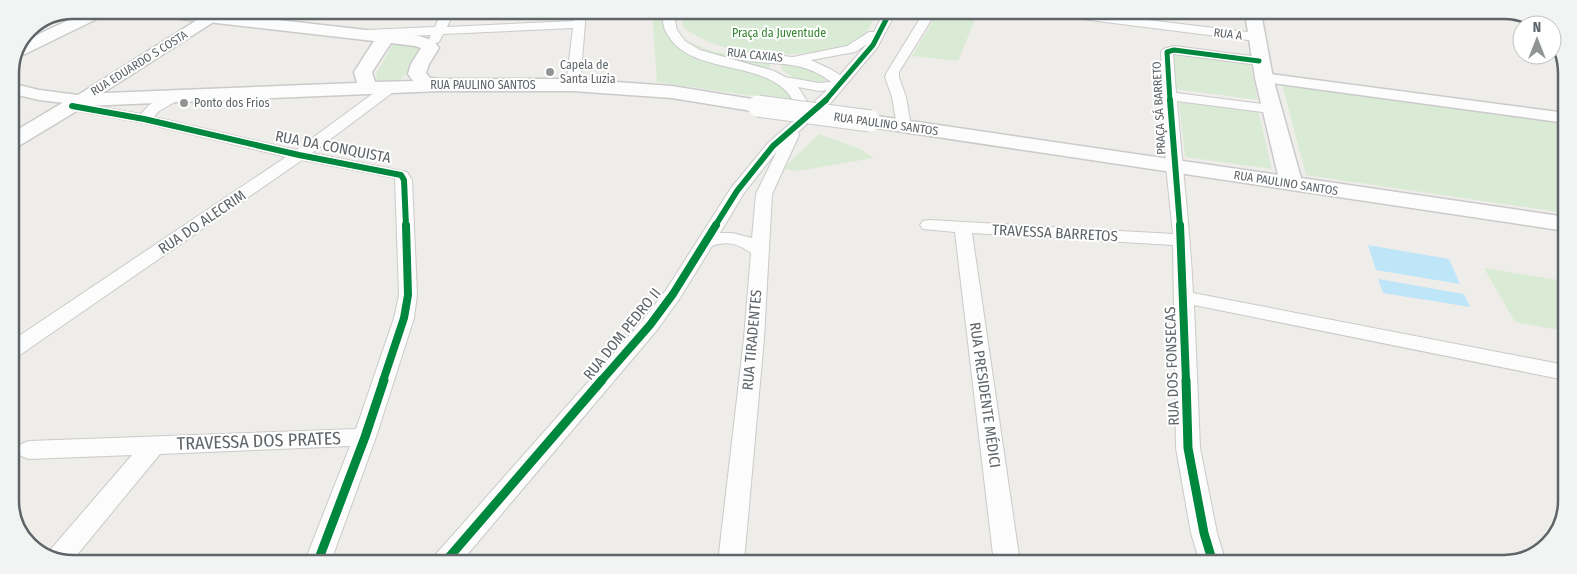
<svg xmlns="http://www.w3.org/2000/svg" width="1577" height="574" font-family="'Fira Sans Condensed',sans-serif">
  <rect width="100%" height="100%" fill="#efede9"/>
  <g fill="#d9ebd4">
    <polygon points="652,11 662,11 663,26 668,36 682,47 755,72 785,86 795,102 657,82"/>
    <path d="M681,11L876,12L877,14C872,21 867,35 860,40C834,59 751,56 720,46C707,42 694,35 683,27Z"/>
    <polygon points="938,12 978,12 958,61 912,56"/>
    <polygon points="685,40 711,51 772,61 768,70 708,53"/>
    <path d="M397,42L423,47C416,64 399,92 376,82L377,72L393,44Z"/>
    <polygon points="1174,55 1250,64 1258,100 1176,89"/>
    <path d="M800,61L833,80C815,88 796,81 781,69L782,65Z"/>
    <polygon points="1282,84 1566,121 1566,213 1306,175"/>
    <polygon points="1179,101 1258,111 1272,169 1185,157"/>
    <polygon points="819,134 860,149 874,158 797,171 783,169"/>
    <polygon points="1484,268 1565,281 1565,331 1515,322"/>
  </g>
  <g fill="#bfe5f8">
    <polygon points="1368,245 1449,259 1460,284 1376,270"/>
    <polygon points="1378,279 1464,294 1470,307 1383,293"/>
  </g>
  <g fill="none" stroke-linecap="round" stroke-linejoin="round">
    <g stroke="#cacaca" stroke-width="2">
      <g id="minor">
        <polygon points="215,10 228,10 214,20 206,20 204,18"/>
        <polygon points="442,11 454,11 447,27 574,21 576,11 586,11 580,85 573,89 566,85 573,28 443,34 439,42 435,43 429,39 431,35 367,38 361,34 367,30 435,27"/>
        <path d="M661,11H673L677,30L685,41L700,50L774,71L785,77L819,83L831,82C799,57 768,67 732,58L730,55L736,51L793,57L847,46L869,32H874L884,12H896L877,48L829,105L798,132L799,135L772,194L764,338L744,562H718L744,338L751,253C739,244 727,240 712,246L680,298L657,330L461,562L432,561L436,554L643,320L666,290L731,188L768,143L800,115C796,106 792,96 784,89C752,60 685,74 665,30C663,25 663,17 661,11ZM867,44L840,75L832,70L811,60L855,52ZM798,87L819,91L827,90L810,106ZM777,151L756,194L752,238L732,233H720L744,193Z"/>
        <polygon points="924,12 936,12 899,72 899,77 906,97 911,126 909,129 899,129 897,126 892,97 885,77 887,72"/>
        <polygon points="1045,12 1081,12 1256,33 1262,37 1256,41 1050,15"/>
        <path d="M1174,46L1259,57L1265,61L1259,65L1173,54L1176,93L1270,105L1277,109L1270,113L1177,101C1182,165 1190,229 1193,293L1565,365V380L1194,305L1200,448L1217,533L1226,563H1200L1191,533L1176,448L1173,245L972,233L1020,563H994L955,232L923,229L920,225L923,221L929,220L1173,234L1166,166L1161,52L1163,49Z"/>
        <polygon points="391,83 396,84 398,87 396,90 312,153 407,172 412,180 417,295 414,318 376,437 331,561 305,561 350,446 160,454 72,561 52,561 45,556 132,455 29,459 21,456 17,450 21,444 29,441 356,429 394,318 399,295 395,178 302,160 17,357 10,359 10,342 286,157 144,123 72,110 65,106 67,103 72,102 141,114 149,105 175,92 182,96 180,99 159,111 154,117 296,150 386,84"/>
      </g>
    </g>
    <g stroke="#cacaca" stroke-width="3">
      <g id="tertiary">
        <polygon points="210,14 217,18 215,21 87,103 81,105 39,100 10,93 10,83 39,90 78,95 205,15"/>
        <polygon points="1263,73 1566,113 1566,123 1257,81 1255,78 1257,75"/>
      </g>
    </g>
    <g stroke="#cacaca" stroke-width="3">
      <g id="secondary">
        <polygon points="90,10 111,10 109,13 25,54 16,55 22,42"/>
        <path d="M138,10H191L419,36L434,41L439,48L429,64L426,73L430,78L440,79H573L672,86L758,100L765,102L768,106L765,110L758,112L672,98L573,91H440L85,106L17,147L10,149V134L74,96L81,94L357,83L354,72L374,41L146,15L140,13ZM391,43L415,46L421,48L411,64L408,74L413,81L375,82L372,72Z"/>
        <polygon points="1245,13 1261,13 1273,78 1301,178 1566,217 1566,231 870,127 863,125 860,121 863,117 870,115 1278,175 1255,78"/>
      </g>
    </g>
    <use href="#minor" fill="#fdfcfc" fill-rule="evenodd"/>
    <use href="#tertiary" fill="#fdfcfc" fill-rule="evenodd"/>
    <use href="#secondary" fill="#fdfcfc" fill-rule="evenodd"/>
    <g stroke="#cacaca" stroke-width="23" stroke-linecap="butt">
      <polyline id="secondary-bridge" points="758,106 870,121"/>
    </g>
    <use href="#secondary-bridge" stroke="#fdfcfc" stroke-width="21"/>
    <g stroke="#fff" stroke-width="7">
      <g id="cycleway-far3">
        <polyline points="825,101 873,45 890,12"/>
        <polyline points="1170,101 1167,52 1174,50 1259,61"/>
      </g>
    </g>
    <g stroke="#fff" stroke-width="9">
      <g id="cycleway-far2">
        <polyline points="1170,100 1180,226"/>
        <polyline points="72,106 144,119 299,155 401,175 404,180 406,226"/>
        <polyline points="715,226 737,191 773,146 826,100"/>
      </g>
    </g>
    <g stroke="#fff" stroke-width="11">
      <g id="cycleway-far1">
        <polyline points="1180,225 1186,381"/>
        <polyline points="383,381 404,318 408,295 406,225"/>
        <polyline points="601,381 650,325 673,294 716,225"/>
      </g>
    </g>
    <g stroke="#fff" stroke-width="12">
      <g id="cycleway">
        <polyline points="1186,380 1188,448 1204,533 1213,563"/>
        <polyline points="318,561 365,437 384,380"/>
        <polyline points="445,562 602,380"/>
      </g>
    </g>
    <use href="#cycleway-far3" stroke="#00873e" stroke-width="5"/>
    <use href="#cycleway-far2" stroke="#00873e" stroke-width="6"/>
    <use href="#cycleway-far1" stroke="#00873e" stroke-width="8"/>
    <use href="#cycleway" stroke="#00873e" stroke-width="9"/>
  </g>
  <g fill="#919495" stroke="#fff" stroke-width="2">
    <circle cx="550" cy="72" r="5"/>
    <circle cx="184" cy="103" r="5"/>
  </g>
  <g text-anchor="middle" stroke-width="4" stroke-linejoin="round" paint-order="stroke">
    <g font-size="12" fill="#348530" stroke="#fff">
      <text x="779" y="37">Praça da Juventude</text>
    </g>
    <g font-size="12" fill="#5e6468" stroke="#fff">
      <text transform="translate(1228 34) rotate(7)" y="4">RUA A</text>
      <text transform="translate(755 55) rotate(6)" y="4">RUA CAXIAS</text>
      <text transform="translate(139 63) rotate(-32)" y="4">RUA EDUARDO S COSTA</text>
      <text x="483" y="89">RUA PAULINO SANTOS</text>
      <text transform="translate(1159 108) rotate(-93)" y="4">PRAÇA SÁ BARRETO</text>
      <text transform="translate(886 124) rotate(8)" y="4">RUA PAULINO SANTOS</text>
      <text transform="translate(1286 183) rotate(9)" y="4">RUA PAULINO SANTOS</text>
    </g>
    <g font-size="12" fill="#5e6468" stroke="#fff" text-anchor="start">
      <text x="560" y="69">Capela de<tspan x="560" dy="14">Santa Luzia</tspan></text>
      <text x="194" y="107">Ponto dos Frios</text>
    </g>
    <g font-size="15" fill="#5e6468" stroke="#fff">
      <text transform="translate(333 147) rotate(11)" y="5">RUA DA CONQUISTA</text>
      <text transform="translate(202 222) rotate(-34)" y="5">RUA DO ALECRIM</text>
      <text transform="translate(1055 233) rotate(3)" y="5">TRAVESSA BARRETOS</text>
      <text transform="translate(622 334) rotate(-51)" y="5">RUA DOM PEDRO II</text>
      <text transform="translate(752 340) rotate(-85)" y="5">RUA TIRADENTES</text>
      <text transform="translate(1172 366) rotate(-92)" y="5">RUA DOS FONSECAS</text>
      <text transform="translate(985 395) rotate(82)" y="5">RUA PRESIDENTE MÉDICI</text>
    </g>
    <g font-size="18" fill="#5e6468" stroke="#fff">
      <text transform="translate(259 441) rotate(-2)" y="6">TRAVESSA DOS PRATES</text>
    </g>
  </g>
  <path d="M0 0H1577V574H0ZM73 19H1504A54 54 0 0 1 1558 73V501A54 54 0 0 1 1504 555H73A54 54 0 0 1 19 501V73A54 54 0 0 1 73 19Z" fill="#f2f3f3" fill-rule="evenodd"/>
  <path fill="none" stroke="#5e6468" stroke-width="2.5" d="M73 19H1504A54 54 0 0 1 1558 73V501A54 54 0 0 1 1504 555H73A54 54 0 0 1 19 501V73A54 54 0 0 1 73 19Z"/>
  <g transform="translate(1537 40)"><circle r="24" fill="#ffffff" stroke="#bfc1c3"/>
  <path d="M0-4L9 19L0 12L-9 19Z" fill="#919495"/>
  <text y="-8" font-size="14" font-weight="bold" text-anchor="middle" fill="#5e6468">N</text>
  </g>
</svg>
